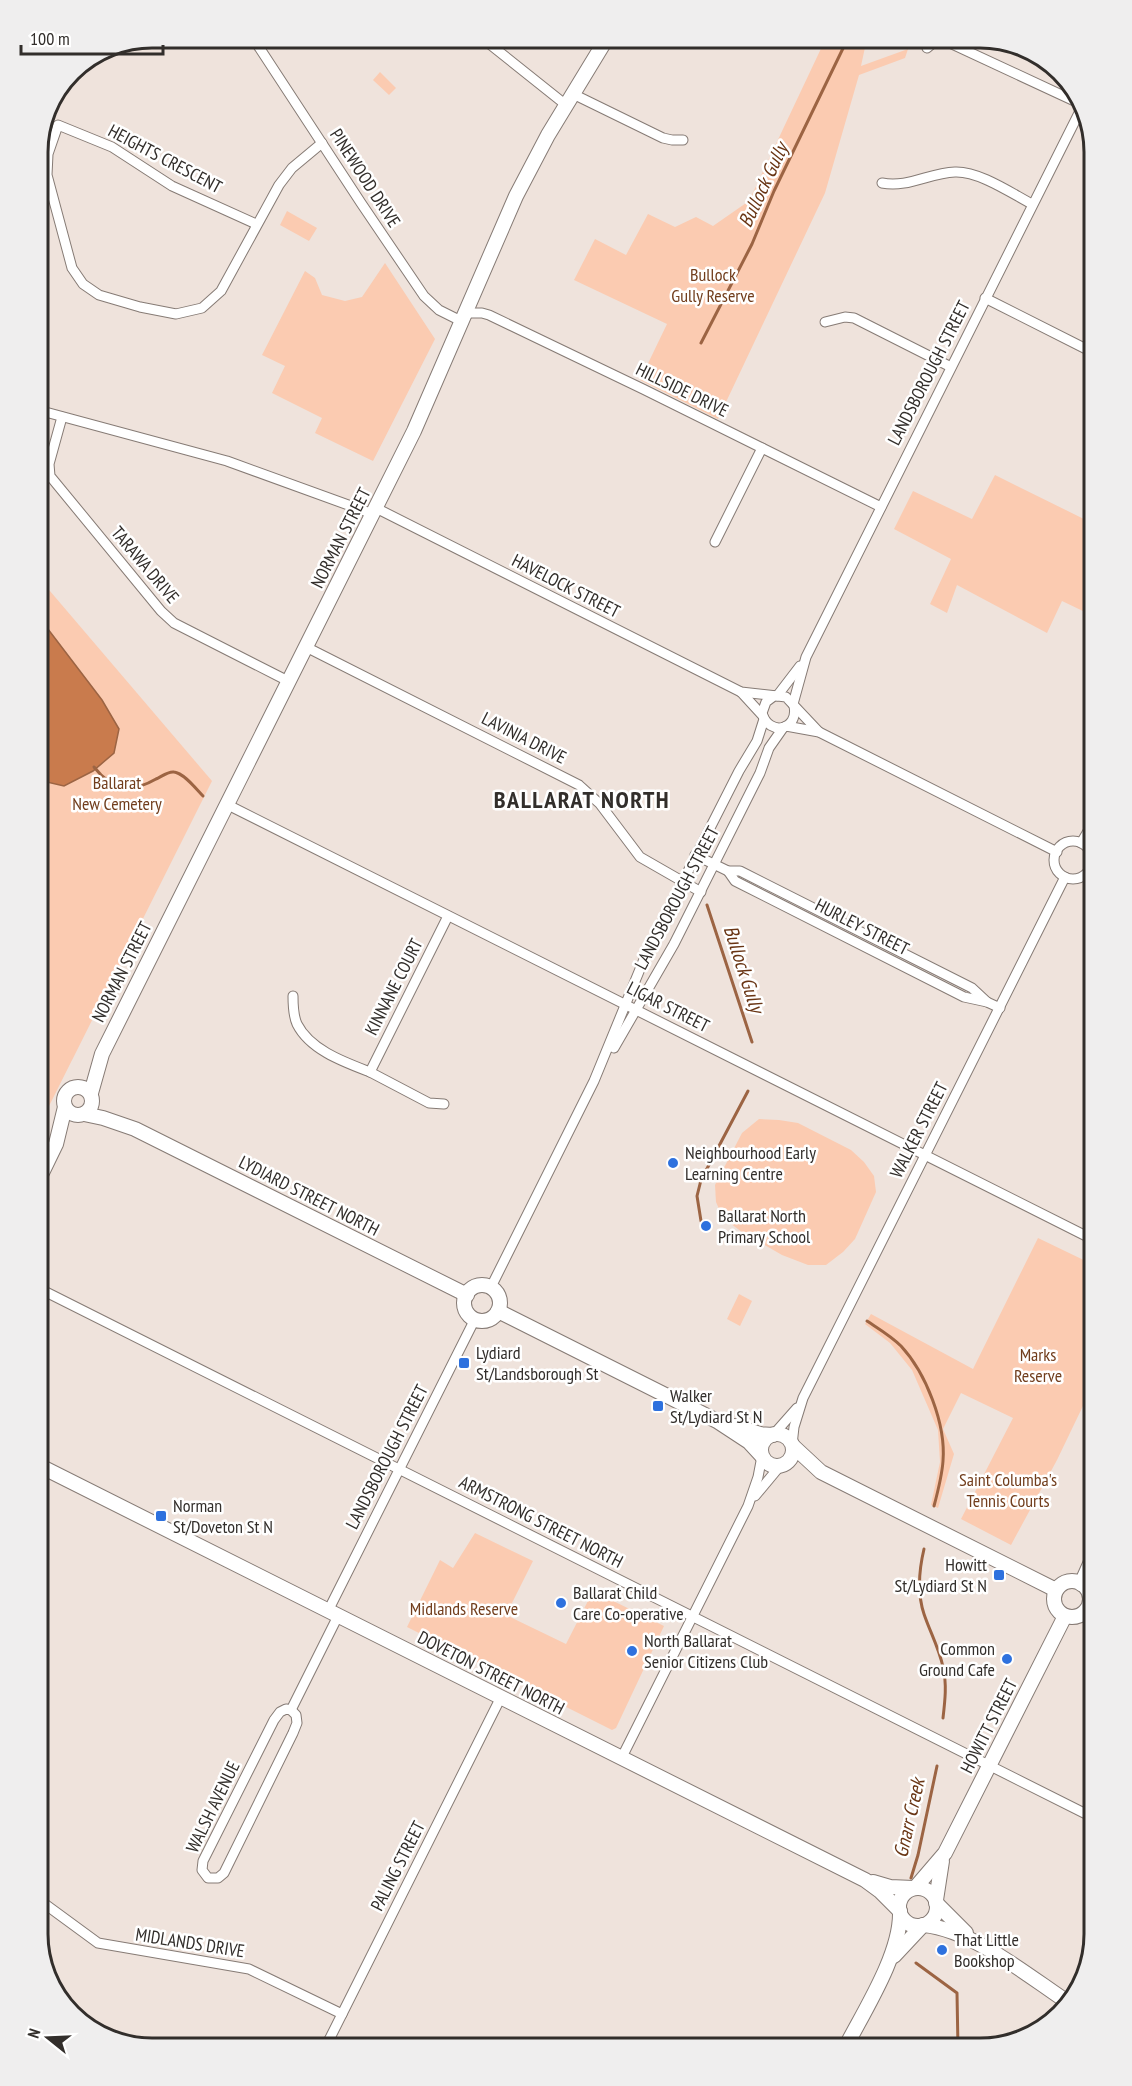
<svg xmlns="http://www.w3.org/2000/svg" width="1132" height="2086" font-family="'PT Sans Narrow',sans-serif">
  <rect width="100%" height="100%" fill="#efe3dc"/>
  <g fill="#fbcbb1">
    <polygon points="826,38 867,38 861,66 908,49 905,58 859,75 825,193 718,419 640,380 667,324 574,280 595,239 626,255 648,214 675,227 696,217 713,226 749,201"/>
    <polygon points="380,72 396,88 389,95 373,80"/>
    <polygon points="287,211 317,228 309,241 280,225"/>
    <polygon points="385,263 435,339 373,461 315,433 322,418 272,393 285,366 262,355 305,271 315,278 322,295 345,301 362,297"/>
    <polygon points="995,475 1094,524 1094,591 1085,612 1062,601 1047,633 957,585 947,613 930,604 951,559 894,529 913,491 972,519"/>
    <polygon points="38,577 212,781 38,1128"/>
    <polygon points="759,1119 779,1120 798,1123 851,1150 864,1162 874,1176 876,1192 855,1239 843,1252 826,1265 808,1265 782,1255 742,1232 723,1218 716,1202 715,1185 742,1133"/>
    <polygon points="1038,1238 1094,1265 1094,1383 1057,1460 1011,1545 961,1519 1013,1418 961,1393 943,1429 954,1454 938,1508 931,1505 940,1462 938,1430 912,1370 890,1343 865,1324 871,1314 973,1369"/>
    <polygon points="739,1294 752,1301 740,1326 727,1319"/>
    <polygon points="475,1533 533,1561 506,1615 566,1644 593,1591 664,1626 616,1728 612,1730 407,1627 440,1560 453,1568"/>
  </g>
  <polygon fill="#c97b4d" stroke="#9c6443" stroke-width="1.5" points="38,616 102,700 119,729 114,753 93,771 64,786 38,780"/>
  <g fill="none" stroke-linecap="round" stroke-linejoin="round">
    <g stroke="#9c6443" stroke-width="3">
      <polyline points="701,343 752,244 774,191 848,38"/>
      <path d="M94,767C112,790 130,794 156,779C161,777 168,771 174,772C184,773 196,789 203,796"/>
      <polyline points="707,905 752,1042"/>
      <polyline points="701,1221 697,1196 701,1180 748,1091"/>
      <path d="M867,1321C879,1329 891,1336 901,1346C926,1373 946,1424 943,1461C942,1476 938,1491 934,1506"/>
      <path d="M924,1549C919,1570 917,1593 924,1614C930,1632 939,1648 943,1667C947,1684 945,1701 943,1718"/>
      <polyline points="911,1878 918,1855 937,1766"/>
      <polyline points="916,1963 957,1993 958,2048"/>
    </g>
    <g stroke="#867b75" stroke-width="11">
      <g id="street">
        <polyline points="253,38 361,203 424,296 439,310 463,322"/>
        <polyline points="482,38 566,105"/>
        <polyline points="939,38 1083,105"/>
        <polyline points="763,42 763,38"/>
        <polyline points="927,48 939,38"/>
        <polyline points="573,94 663,138 672,140 683,140"/>
        <path d="M882,183C908,188 929,173 955,172C979,171 1011,193 1032,204"/>
        <polyline points="256,224 172,186 112,147 58,125 48,154 47,175 72,268 83,284 99,295 140,307 176,314 202,308 221,291 279,185 292,168 322,143"/>
        <polyline points="985,298 1094,353"/>
        <polyline points="466,313 482,313 489,315 643,389 881,507"/>
        <polyline points="825,322 845,317 854,318 951,367"/>
        <polyline points="38,410 227,461 373,514"/>
        <polyline points="62,417 49,464 50,476 161,611 174,623 288,681"/>
        <polyline points="376,508 741,692 786,697 819,732"/>
        <polyline points="715,542 762,448"/>
        <polyline points="306,647 579,785 600,804 640,857 701,892"/>
        <polyline points="741,692 763,716"/>
        <path d="M774,696L766,702L762,713C769,737 799,730 794,706"/>
        <polyline points="777,696 800,666"/>
        <polyline points="793,704 806,657 1083,105"/>
        <polyline points="786,726 819,732 1057,852"/>
        <polyline points="226,804 1094,1240"/>
        <circle cx="1073" cy="860" r="19"/>
        <polyline points="1081,843 1094,821"/>
        <polyline points="695,855 728,871 740,871 972,988 987,1002"/>
        <polyline points="728,871 735,881 964,997 987,1002 1000,1008"/>
        <path d="M293,996C293,1005 293,1015 297,1024C310,1050 344,1062 370,1072L448,916"/>
        <polyline points="614,1048 674,944 760,773 769,748 783,728"/>
        <polyline points="370,1072 429,1103 444,1104"/>
        <polyline points="491,1287 594,1081 647,952 739,771 757,741 764,719"/>
        <polyline points="38,1288 1094,1818"/>
        <polyline points="774,1434 797,1408"/>
        <polyline points="792,1445 794,1427 803,1398 1065,877"/>
        <polyline points="755,1496 780,1466"/>
        <polyline points="328,1611 475,1319"/>
        <polygon points="286,1709 291,1710 296,1715 297,1723 293,1733 224,1873 218,1878 208,1878 202,1870 203,1861 274,1720 280,1712"/>
        <polyline points="291,1710 338,1616"/>
        <polyline points="621,1759 748,1506 758,1477 762,1456"/>
        <polyline points="38,1899 98,1943 249,1969 342,2014"/>
        <polyline points="329,2040 345,2048"/>
        <polyline points="325,2048 501,1697"/>
      </g>
    </g>
    <g stroke="#867b75" stroke-width="16">
      <g id="secondary">
        <circle cx="78" cy="1101" r="14"/>
        <polyline points="91,1093 102,1054 414,431 516,196 548,135 607,38"/>
        <polyline points="84,1114 103,1118 135,1129 467,1295"/>
        <polyline points="38,1181 56,1144 65,1107"/>
        <circle cx="482" cy="1303" r="18"/>
        <polyline points="498,1311 717,1421 749,1442 761,1455"/>
        <polyline points="734,1426 760,1434 773,1435"/>
        <circle cx="777" cy="1450" r="16"/>
        <polyline points="793,1446 821,1472 1056,1590"/>
        <polyline points="38,1465 865,1880 880,1891 900,1911"/>
        <circle cx="1072" cy="1599" r="18"/>
        <polyline points="1081,1584 1094,1555"/>
        <polyline points="873,1882 890,1887 913,1888"/>
        <polyline points="915,1888 945,1853 1065,1616"/>
        <circle cx="918" cy="1907" r="19"/>
        <polyline points="936,1900 942,1861"/>
        <polyline points="936,1903 966,1933"/>
        <path d="M924,1925C973,1930 1028,1976 1069,2003"/>
        <polyline points="894,1956 923,1925"/>
        <path d="M845,2048C864,2011 901,1954 900,1912"/>
      </g>
    </g>
    <use href="#street" stroke="#fff" stroke-width="9"/>
    <use href="#secondary" stroke="#fff" stroke-width="14"/>
  </g>
  <g fill="#2e71de" stroke="#fff" stroke-width="2">
    <circle cx="673" cy="1163" r="6"/>
    <circle cx="706" cy="1226" r="6"/>
    <rect x="458" y="1357" width="12" height="12" rx="3"/>
    <rect x="652" y="1400" width="12" height="12" rx="3"/>
    <rect x="155" y="1510" width="12" height="12" rx="3"/>
    <rect x="993" y="1569" width="12" height="12" rx="3"/>
    <circle cx="561" cy="1603" r="6"/>
    <circle cx="632" cy="1651" r="6"/>
    <circle cx="1007" cy="1659" r="6"/>
    <circle cx="942" cy="1950" r="6"/>
  </g>
  <g text-anchor="middle" stroke-width="5" stroke-linejoin="round" paint-order="stroke">
    <g font-size="18" fill="#322e2b" stroke="#fff">
      <text transform="translate(165 159) rotate(28)" y="6">HEIGHTS CRESCENT</text>
      <text transform="translate(365 178) rotate(57)" y="6">PINEWOOD DRIVE</text>
      <text transform="translate(929 373) rotate(-63)" y="6">LANDSBOROUGH STREET</text>
      <text transform="translate(682 390) rotate(26)" y="6">HILLSIDE DRIVE</text>
      <text transform="translate(341 538) rotate(-63)" y="6">NORMAN STREET</text>
      <text transform="translate(145 565) rotate(50)" y="6">TARAWA DRIVE</text>
      <text transform="translate(566 586) rotate(27)" y="6">HAVELOCK STREET</text>
      <text transform="translate(524 738) rotate(27)" y="6">LAVINIA DRIVE</text>
      <text transform="translate(677 898) rotate(-62)" y="6">LANDSBOROUGH STREET</text>
      <text transform="translate(862 927) rotate(27)" y="6">HURLEY STREET</text>
      <text transform="translate(122 972) rotate(-63)" y="6">NORMAN STREET</text>
      <text transform="translate(394 987) rotate(-63)" y="6">KINNANE COURT</text>
      <text transform="translate(668 1007) rotate(27)" y="6">LIGAR STREET</text>
      <text transform="translate(919 1130) rotate(-63)" y="6">WALKER STREET</text>
      <text transform="translate(309 1196) rotate(27)" y="6">LYDIARD STREET NORTH</text>
      <text transform="translate(387 1457) rotate(-63)" y="6">LANDSBOROUGH STREET</text>
      <text transform="translate(541 1522) rotate(27)" y="6">ARMSTRONG STREET NORTH</text>
      <text transform="translate(491 1673) rotate(27)" y="6">DOVETON STREET NORTH</text>
      <text transform="translate(989 1726) rotate(-63)" y="6">HOWITT STREET</text>
      <text transform="translate(213 1807) rotate(-64)" y="6">WALSH AVENUE</text>
      <text transform="translate(398 1866) rotate(-63)" y="6">PALING STREET</text>
      <text transform="translate(190 1943) rotate(9)" y="6">MIDLANDS DRIVE</text>
    </g>
    <g font-size="18" fill="#713d1c" stroke="#fff">
      <text x="713" y="281">Bullock<tspan x="713" dy="21">Gully Reserve</tspan></text>
      <text x="117" y="789">Ballarat<tspan x="117" dy="21">New Cemetery</tspan></text>
      <text x="1038" y="1361">Marks<tspan x="1038" dy="21">Reserve</tspan></text>
      <text x="1008" y="1486">Saint Columba's<tspan x="1008" dy="21">Tennis Courts</tspan></text>
      <text x="464" y="1615">Midlands Reserve</text>
    </g>
    <g font-size="18" fill="#322e2b" stroke="#fff" text-anchor="start">
      <text x="685" y="1159">Neighbourhood Early<tspan x="685" dy="21">Learning Centre</tspan></text>
      <text x="718" y="1222">Ballarat North<tspan x="718" dy="21">Primary School</tspan></text>
      <text x="476" y="1359">Lydiard<tspan x="476" dy="21">St/Landsborough St</tspan></text>
      <text x="670" y="1402">Walker<tspan x="670" dy="21">St/Lydiard St N</tspan></text>
      <text x="173" y="1512">Norman<tspan x="173" dy="21">St/Doveton St N</tspan></text>
      <text x="987" y="1571" text-anchor="end">Howitt<tspan x="987" dy="21">St/Lydiard St N</tspan></text>
      <text x="573" y="1599">Ballarat Child<tspan x="573" dy="21">Care Co-operative</tspan></text>
      <text x="644" y="1647">North Ballarat<tspan x="644" dy="21">Senior Citizens Club</tspan></text>
      <text x="995" y="1655" text-anchor="end">Common<tspan x="995" dy="21">Ground Cafe</tspan></text>
      <text x="954" y="1946">That Little<tspan x="954" dy="21">Bookshop</tspan></text>
    </g>
    <g font-size="20" font-style="italic" fill="#693514" stroke="#fff">
      <text transform="translate(763 185) rotate(-65)" y="7">Bullock Gully</text>
      <text transform="translate(744 969) rotate(72)" y="7">Bullock Gully</text>
      <text transform="translate(909 1818) rotate(-77)" y="7">Gnarr Creek</text>
    </g>
    <g font-size="24" font-weight="bold" letter-spacing="1.5" fill="#322e2b" stroke="#fff">
      <text x="582" y="808">BALLARAT NORTH</text>
    </g>
  </g>
  <path d="M0 0H1132V2086H0ZM152 48H980A104 104 0 0 1 1084 152V1934A104 104 0 0 1 980 2038H152A104 104 0 0 1 48 1934V152A104 104 0 0 1 152 48Z" fill="#efeeee" fill-rule="evenodd"/>
  <path fill="none" stroke="#322e2b" stroke-width="3" d="M152 48H980A104 104 0 0 1 1084 152V1934A104 104 0 0 1 980 2038H152A104 104 0 0 1 48 1934V152A104 104 0 0 1 152 48Z"/>
  <g transform="translate(48 2038) rotate(288)" stroke="#ffffff" stroke-width="4.5" paint-order="stroke">
  <path d="M0-4.5L10 22L0 15L-10 22Z" fill="#322e2b"/>
  <text y="-9" font-size="16" font-weight="bold" text-anchor="middle" fill="#322e2b">N</text>
  </g>
  <path d="M21 45v9h142v-9" fill="none" stroke="#322e2b" stroke-width="3"/>
  <text x="30" y="45" font-size="18" fill="#322e2b" stroke="#ffffff" stroke-width="4.5" paint-order="stroke">100 m</text>
</svg>
